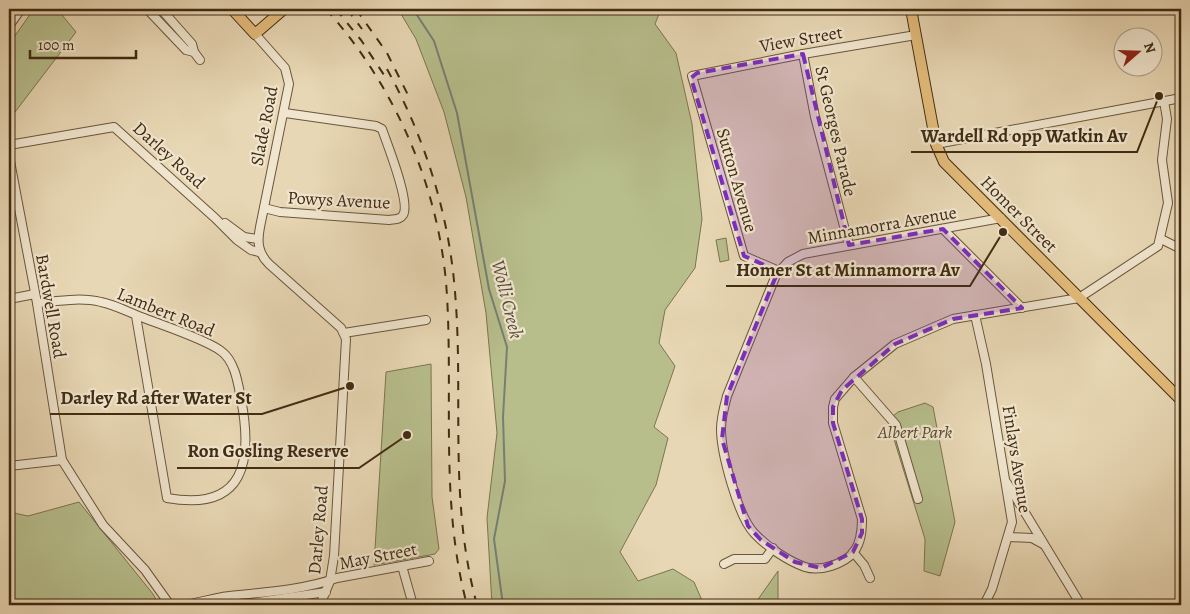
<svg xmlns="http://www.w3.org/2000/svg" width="1190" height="614" font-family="Alegreya,serif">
  <rect width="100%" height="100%" fill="#e8d7b4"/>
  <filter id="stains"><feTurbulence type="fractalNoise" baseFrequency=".004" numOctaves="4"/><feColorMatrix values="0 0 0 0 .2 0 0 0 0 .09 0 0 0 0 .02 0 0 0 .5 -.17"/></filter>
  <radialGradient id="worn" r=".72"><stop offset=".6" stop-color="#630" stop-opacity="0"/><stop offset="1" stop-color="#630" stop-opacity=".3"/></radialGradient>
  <g fill="#b7be8c" stroke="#7c7450">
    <polygon points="34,9 57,9 76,32 9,120 9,44"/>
    <polygon points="398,9 661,9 655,24 676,53 692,124 702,219 695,268 665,310 659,343 675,366 654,427 668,438 656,485 620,552 638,581 673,569 694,582 704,605 492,605 487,518 497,433 486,313 466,197 444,112 416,39"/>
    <polygon points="726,238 729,260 720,262 716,240"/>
    <polygon points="431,364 432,497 439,549 435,554 374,565 386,372"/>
    <polygon points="925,403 933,407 955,522 940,576 924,571 925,539 888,420 898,412"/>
    <polygon points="79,502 153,594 159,605 9,605 9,512 28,516"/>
    <polygon points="778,571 778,605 754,605"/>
  </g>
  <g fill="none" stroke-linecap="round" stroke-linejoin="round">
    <polyline stroke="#777f75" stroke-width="2" points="413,9 434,41 457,113 489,289 507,347 503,417 505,481 494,539 503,605"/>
    <g stroke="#6a563b" stroke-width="10">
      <g id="minor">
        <polyline points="147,9 186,50 194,52 200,60"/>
        <polyline points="161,9 192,44 194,52"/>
        <polyline points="912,11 925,9"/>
        <polyline points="9,26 21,9"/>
        <path d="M255,34L285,68L289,84L260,227C257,242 258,253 269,264L341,328L346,339L334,556L330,581L320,605"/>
        <polyline points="803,54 815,117 849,245"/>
        <polyline points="936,144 1181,98"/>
        <polyline points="9,145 114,127 215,218 237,240 251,250 259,252"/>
        <polyline points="9,156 37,303 62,460 103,525 145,570 170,605"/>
        <path d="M264,208L280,212L389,220C394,219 400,220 403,215C411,203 387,144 382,129L376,126L285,113"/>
        <path d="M1001,218L803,254L788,262L776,275L727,396C724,407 721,418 721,429C721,453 738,516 754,533C767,547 788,561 805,567C820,572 844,564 854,552C861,542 862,531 862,519L833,423V407L835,399L854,377L895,344L953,319L1079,298L1158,246L1168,203L1162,160L1167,119L1164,101"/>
        <polyline points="225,223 244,237 258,239"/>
        <polyline points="943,229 1022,308"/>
        <polyline points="1161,239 1181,249"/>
        <polyline points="779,271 744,256 692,76 803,54 916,35"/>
        <polyline points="9,299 35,294"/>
        <path d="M37,303C58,301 81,297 101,302C116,305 130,313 144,318C164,326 205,339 221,351C235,361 238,383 241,399C253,461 245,512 167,498L136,316"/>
        <polyline points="975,315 986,364 1012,522 992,589 984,605"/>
        <polyline points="344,333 426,320"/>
        <polyline points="854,377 896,425 918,499"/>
        <polyline points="9,466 62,460"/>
        <polyline points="1007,483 1081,605"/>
        <polyline points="1009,537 1032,538 1043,544"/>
        <polyline points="853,552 864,565 870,578"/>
        <polyline points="724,564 734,559 765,559 773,548"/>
        <polyline points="402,566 413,605"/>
        <path d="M185,605C202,602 220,596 238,595C270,592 306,589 337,578L429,561"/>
        <polyline points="237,605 326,592"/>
      </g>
    </g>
    <g stroke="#402b13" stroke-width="12">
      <g id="major">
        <polyline points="232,9 255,34 284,9"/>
        <polyline points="911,9 936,144 944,162 1181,400"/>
      </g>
    </g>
    <use href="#minor" stroke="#f0e5ce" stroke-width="8"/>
    <use href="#major" stroke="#e4bc7a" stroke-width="10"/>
    <g stroke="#402b13" stroke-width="2" stroke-dasharray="9 9" stroke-linecap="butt">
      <path d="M326,9C396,87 441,191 447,296C453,400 440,504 467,605"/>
      <polyline points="336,9 361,40 386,78"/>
      <polyline points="347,9 362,29"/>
      <polyline points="356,9 387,53 409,97"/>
      <path d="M387,69C425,138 449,214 455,292C464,399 448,499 477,605"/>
    </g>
  </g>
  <path fill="#7b2cbf" fill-opacity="0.2" stroke="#7b2cbf" stroke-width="4" stroke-dasharray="10 6" stroke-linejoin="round" d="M803,54L849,245L943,229L1022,308L953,319L895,344L842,390L833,407V423L862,519V533L853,552L821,568L795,562L761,540L748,526L722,439L727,396L778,271L744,256L691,78L697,73Z"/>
  <g text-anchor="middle" stroke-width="4.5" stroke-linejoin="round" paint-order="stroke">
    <g font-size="18" fill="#402b13" stroke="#f0e5ce">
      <text transform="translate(801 39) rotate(-10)" y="6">View Street</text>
      <text transform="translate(264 126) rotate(-79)" y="6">Slade Road</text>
      <text transform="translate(836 131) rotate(77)" y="6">St Georges Parade</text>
      <text transform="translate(169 155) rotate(42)" y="6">Darley Road</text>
      <text transform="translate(737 180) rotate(74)" y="6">Sutton Avenue</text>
      <text transform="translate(339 200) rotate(3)" y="6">Powys Avenue</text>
      <text transform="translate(1019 214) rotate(45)" y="6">Homer Street</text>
      <text transform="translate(882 225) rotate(-10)" y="6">Minnamorra Avenue</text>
      <text transform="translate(51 306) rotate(80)" y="6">Bardwell Road</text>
      <text transform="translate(166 312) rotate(22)" y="6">Lambert Road</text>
      <text transform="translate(1017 459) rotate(81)" y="6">Finlays Avenue</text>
      <text transform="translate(318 530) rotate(-85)" y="6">Darley Road</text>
      <text transform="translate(378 556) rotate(-11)" y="6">May Street</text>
    </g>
    <g font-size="18" font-style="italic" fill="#58482b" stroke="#f0e5ce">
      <text x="915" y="438">Albert Park</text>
    </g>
    <g font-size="19" font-style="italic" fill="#574e3c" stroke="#f0e5ce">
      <text transform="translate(508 299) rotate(76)" y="7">Wolli Creek</text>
    </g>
  </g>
  <path fill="none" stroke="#402b13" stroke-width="2" d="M1159 96L1137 152H911M1003 232L970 286H726M350 386L262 414H50M407 435L359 468H177"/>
  <g fill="#402b13" stroke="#f0e5ce" stroke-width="2">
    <circle cx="1159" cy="96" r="5"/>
    <circle cx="1003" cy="232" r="5"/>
    <circle cx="350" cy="386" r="5"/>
    <circle cx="407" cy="435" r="5"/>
  </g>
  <g font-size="19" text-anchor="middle" font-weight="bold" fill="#402b13" stroke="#f0e5ce" stroke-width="4.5" stroke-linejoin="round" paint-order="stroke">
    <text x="1024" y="142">Wardell Rd opp Watkin Av</text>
    <text x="848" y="276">Homer St at Minnamorra Av</text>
    <text x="156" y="404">Darley Rd after Water St</text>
    <text x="268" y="457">Ron Gosling Reserve</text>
  </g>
  <rect width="1190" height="614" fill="none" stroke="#e8d7b4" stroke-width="30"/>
  <rect x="10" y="10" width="1170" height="594" fill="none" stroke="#402b13" stroke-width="2.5"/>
  <rect x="15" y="15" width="1160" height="584" fill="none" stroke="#402b13"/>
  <g transform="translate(1138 52) rotate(70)"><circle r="24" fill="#f0e5ce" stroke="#aa9b83"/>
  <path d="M0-4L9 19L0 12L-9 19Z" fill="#8f2418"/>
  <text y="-8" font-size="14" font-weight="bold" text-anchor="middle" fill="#402b13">N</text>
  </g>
  <path d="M30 50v8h106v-8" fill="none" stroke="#402b13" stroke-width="2.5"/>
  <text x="38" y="50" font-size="15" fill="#402b13" stroke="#f0e5ce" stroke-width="4" paint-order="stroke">100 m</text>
  <rect width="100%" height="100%" filter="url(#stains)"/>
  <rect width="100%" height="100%" fill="url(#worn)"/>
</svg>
